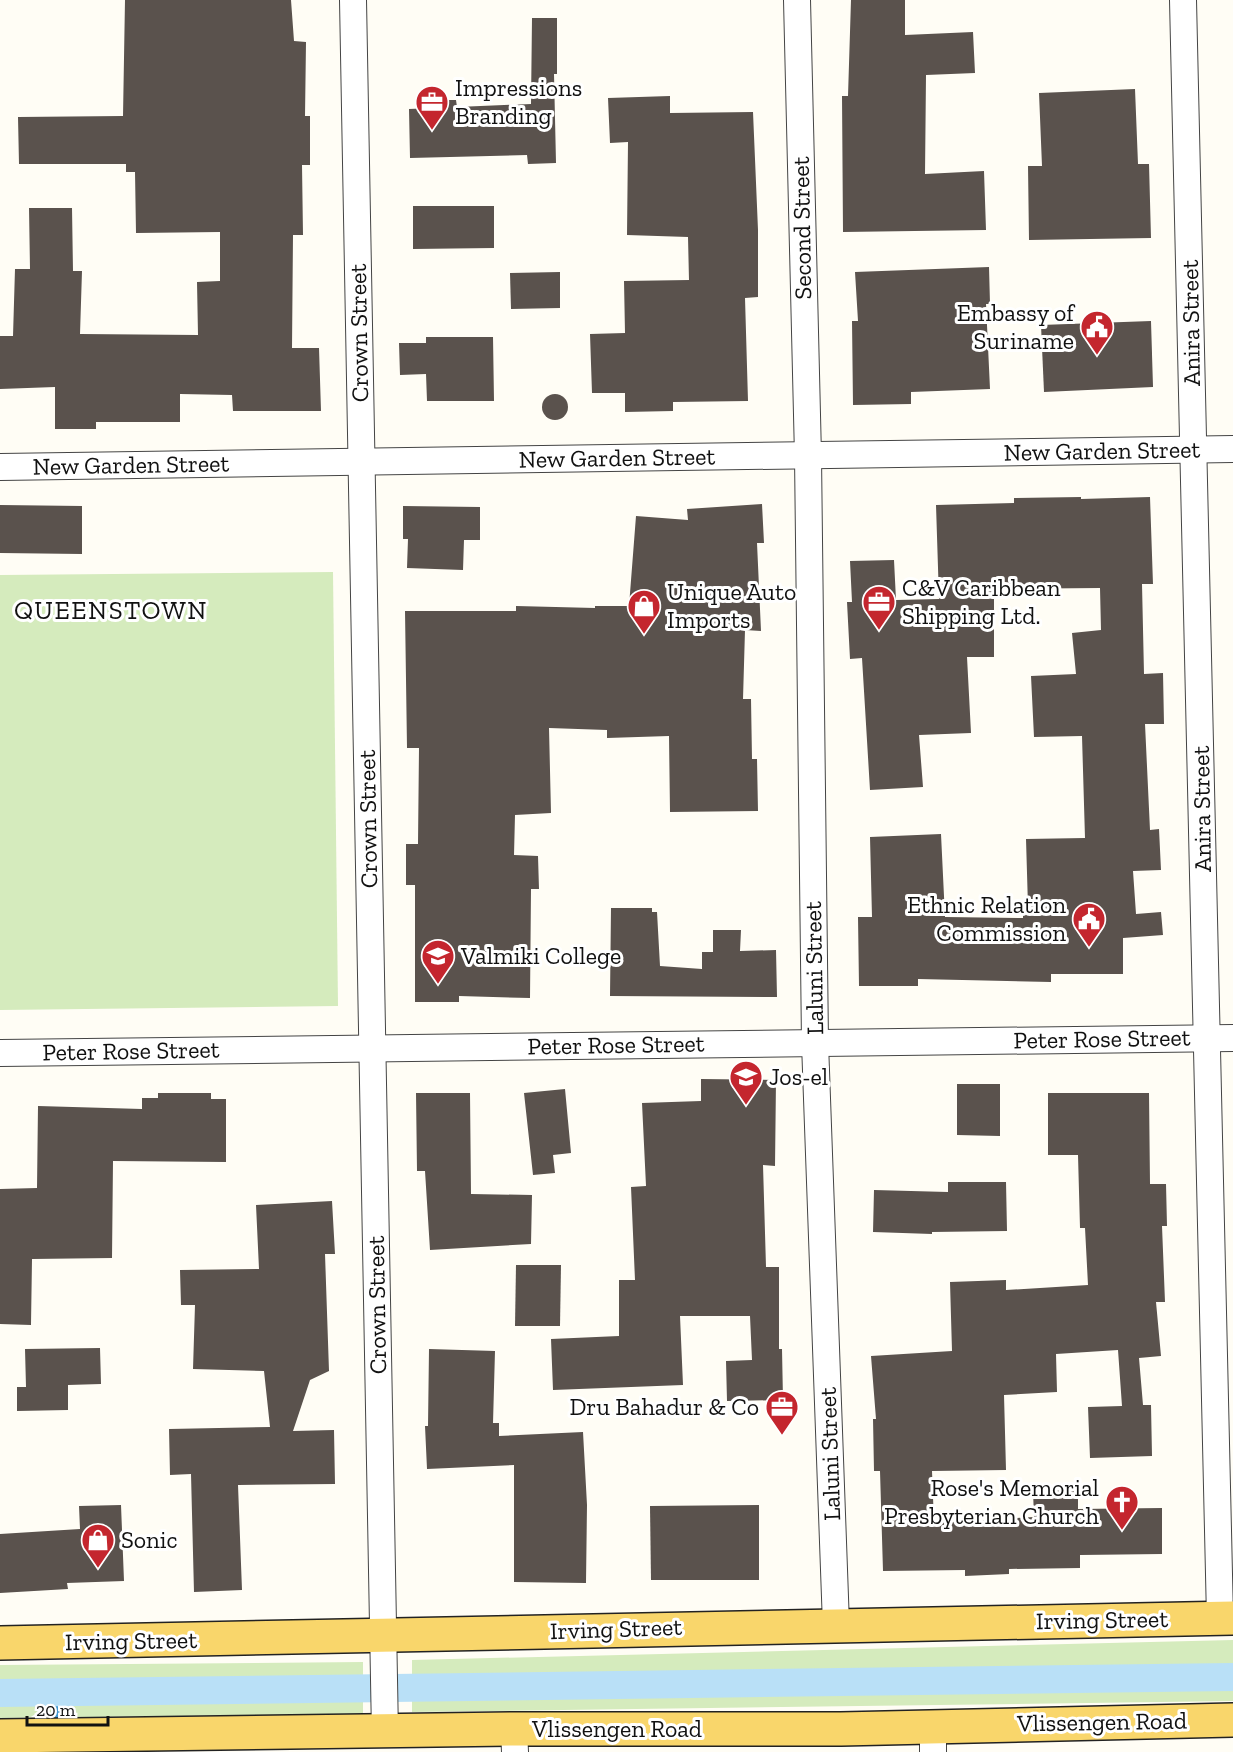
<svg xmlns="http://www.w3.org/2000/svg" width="1233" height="1752" font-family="'Zilla Slab',serif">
  <rect width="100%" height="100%" fill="#fffdf5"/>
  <g fill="#d5ebbd">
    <polygon points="333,572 338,1006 0,1010 0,575"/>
    <polygon points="1233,1640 1233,1701 412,1712 412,1660"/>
    <polygon points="363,1662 363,1714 0,1718 0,1665"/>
  </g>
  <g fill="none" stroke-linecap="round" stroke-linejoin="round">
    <polyline stroke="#3f96cf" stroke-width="8" points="58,1692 59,1728"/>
    <polyline stroke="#b9e0f7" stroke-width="28" points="0,1693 1233,1677"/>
  </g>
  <g fill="#5a524d">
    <polygon points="125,0 291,0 294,41 306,42 305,116 310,116 310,165 302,165 303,235 293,235 292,348 319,348 321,411 233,411 232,395 180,394 180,422 96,422 96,429 55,429 55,387 0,389 0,336 13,336 15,269 30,269 29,208 72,208 73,271 82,271 80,334 198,335 197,282 220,281 220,232 136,233 135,172 126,172 126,164 19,164 18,117 123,116"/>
    <polygon points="851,0 905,0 905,35 973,32 975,73 926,75 925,174 984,171 986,230 843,232 842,96 848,96"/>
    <polygon points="532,18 557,18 557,74 554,74 556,163 528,164 527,155 410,158 409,109 433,108 433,100 456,100 457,107 531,104"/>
    <polygon points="1135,89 1138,164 1149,164 1151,238 1029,240 1028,166 1042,166 1039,93"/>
    <polygon points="670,96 670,113 753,112 758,230 758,297 745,298 748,401 673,402 673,411 625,412 625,393 592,393 590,334 625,333 624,281 689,280 688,237 627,235 628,142 610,143 608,98"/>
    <polygon points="413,206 494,206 494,248 413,249"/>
    <polygon points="989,267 990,304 986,304 990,389 911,392 911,404 853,405 852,321 858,321 855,272"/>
    <polygon points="560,272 560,308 511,309 510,273"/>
    <polygon points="1151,321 1153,387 1044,392 1041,325"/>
    <polygon points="426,337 493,337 494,401 427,401 426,374 400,375 399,343 426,343"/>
    <circle cx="555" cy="407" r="13"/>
    <polygon points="1081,497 1081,499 1150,497 1153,584 1142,584 1144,674 1163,673 1164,724 1145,724 1150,830 1159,829 1161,870 1133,871 1136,914 1161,912 1163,935 1123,938 1123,974 1051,974 1051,982 918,979 918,986 859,986 858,917 872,917 870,837 941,834 945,917 1023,918 1023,907 1028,907 1026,839 1085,838 1082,736 1034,737 1031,676 1076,674 1072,633 1101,630 1100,588 994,589 994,657 967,657 971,733 919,735 923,787 870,790 862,658 850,659 847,602 852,602 850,561 894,560 896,600 939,599 936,505 1014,503 1014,498"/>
    <polygon points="762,504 764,543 757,543 761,631 745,630 743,699 751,699 752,759 757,759 758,811 670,812 669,736 607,738 607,730 549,728 551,813 515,815 514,855 538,856 539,889 531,889 530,998 459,996 459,1002 415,1002 415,885 406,885 406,844 418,844 419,748 407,748 405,611 516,611 516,606 595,608 595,606 629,606 636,516 688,520 687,509"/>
    <polygon points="0,505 82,506 82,554 0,553"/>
    <polygon points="403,506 480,507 480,540 464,540 463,570 407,568 408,539 403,539"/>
    <polygon points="611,908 652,908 652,912 657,912 660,966 702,969 702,952 713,952 713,930 741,930 740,951 776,950 777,997 610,996"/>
    <polygon points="701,1079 776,1080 775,1166 763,1165 766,1267 779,1267 779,1349 782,1349 783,1400 727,1401 726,1361 752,1360 750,1316 680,1316 683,1385 553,1390 551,1339 619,1336 619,1280 635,1280 631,1187 646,1186 642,1103 701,1101"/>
    <polygon points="957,1084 1000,1084 1000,1136 957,1135"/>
    <polygon points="565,1089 571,1153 553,1155 555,1173 533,1175 524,1093"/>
    <polygon points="158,1093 211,1093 211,1099 226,1099 226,1162 113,1161 112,1258 32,1259 31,1325 0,1324 0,1189 37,1188 38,1106 142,1109 142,1098 158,1098"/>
    <polygon points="416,1093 470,1093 471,1194 532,1195 531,1244 430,1250 425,1171 417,1171"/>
    <polygon points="1048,1093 1149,1093 1150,1184 1166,1184 1167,1226 1162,1226 1165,1302 1156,1302 1161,1356 1139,1358 1143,1405 1151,1405 1152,1456 1090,1458 1088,1407 1122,1406 1118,1350 1056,1354 1057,1392 1004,1395 1006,1470 932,1471 934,1523 1034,1517 1033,1491 1078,1490 1078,1509 1162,1508 1162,1554 1080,1555 1080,1568 1009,1569 1009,1574 965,1576 965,1570 883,1571 880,1471 874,1471 873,1419 876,1419 871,1356 952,1351 950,1282 1006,1280 1006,1290 1088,1285 1085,1228 1080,1228 1078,1155 1048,1155"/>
    <polygon points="948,1182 1006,1182 1007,1231 932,1232 932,1234 873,1232 874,1190 948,1192"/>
    <polygon points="332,1201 335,1254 325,1254 329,1371 310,1380 293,1431 334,1430 335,1484 238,1485 242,1590 194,1592 191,1474 170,1475 169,1429 270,1427 264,1371 193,1369 195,1305 181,1305 180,1270 259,1269 256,1205"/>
    <polygon points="516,1265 561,1265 560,1326 515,1326"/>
    <polygon points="100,1348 101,1384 68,1385 68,1410 17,1411 17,1387 26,1387 25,1349"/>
    <polygon points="429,1349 495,1351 493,1423 499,1423 499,1436 583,1432 587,1505 586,1583 514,1582 514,1465 427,1469 425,1426 428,1426"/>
    <polygon points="121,1505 124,1581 67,1583 68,1589 0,1593 0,1534 80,1529 79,1506"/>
    <polygon points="759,1505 759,1580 651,1580 650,1506"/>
  </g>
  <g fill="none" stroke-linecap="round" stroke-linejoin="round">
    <g stroke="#444" stroke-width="28">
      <g id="street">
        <polyline points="353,0 385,1733"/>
        <polyline points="797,0 808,456 815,1043 836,1625"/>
        <polyline points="1183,0 1220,1618"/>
        <polyline points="0,467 1233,449"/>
        <polyline points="0,1053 1233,1038"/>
        <polyline points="933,1726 933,1752"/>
        <polyline points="514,1729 515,1752"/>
      </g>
    </g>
    <g stroke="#222" stroke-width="36">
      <g id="primary">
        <polyline points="0,1643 1233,1618"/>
        <polyline points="0,1736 514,1729 841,1729 1233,1720"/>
      </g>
    </g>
    <use href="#street" stroke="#fff" stroke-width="26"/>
    <use href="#primary" stroke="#f9d66b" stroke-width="33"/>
  </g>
  <defs>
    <g id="office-pin" transform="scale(1.725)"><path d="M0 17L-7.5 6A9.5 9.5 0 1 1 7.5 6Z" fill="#c4262e" stroke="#fff"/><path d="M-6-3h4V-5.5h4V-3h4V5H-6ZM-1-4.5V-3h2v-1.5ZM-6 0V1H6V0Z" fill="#fff"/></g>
    <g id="civic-pin" transform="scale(1.725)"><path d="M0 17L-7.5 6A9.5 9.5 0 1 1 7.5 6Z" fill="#c4262e" stroke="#fff"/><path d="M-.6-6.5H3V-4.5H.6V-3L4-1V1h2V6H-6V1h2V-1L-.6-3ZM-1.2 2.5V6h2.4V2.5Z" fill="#fff"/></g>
    <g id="shop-pin" transform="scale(1.725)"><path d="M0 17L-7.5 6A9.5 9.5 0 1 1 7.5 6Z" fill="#c4262e" stroke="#fff"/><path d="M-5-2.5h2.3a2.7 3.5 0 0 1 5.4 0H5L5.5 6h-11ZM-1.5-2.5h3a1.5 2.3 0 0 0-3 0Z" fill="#fff"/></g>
    <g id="school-pin" transform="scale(1.725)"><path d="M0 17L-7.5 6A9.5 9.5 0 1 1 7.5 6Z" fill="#c4262e" stroke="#fff"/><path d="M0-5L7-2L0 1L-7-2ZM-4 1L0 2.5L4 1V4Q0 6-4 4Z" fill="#fff"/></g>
    <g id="church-pin" transform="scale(1.725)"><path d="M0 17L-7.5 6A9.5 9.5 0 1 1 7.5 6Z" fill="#c4262e" stroke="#fff"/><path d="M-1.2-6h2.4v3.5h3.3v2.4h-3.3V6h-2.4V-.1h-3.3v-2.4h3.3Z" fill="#fff"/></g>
  </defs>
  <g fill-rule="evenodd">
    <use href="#office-pin" x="432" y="102"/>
    <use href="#civic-pin" x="1097" y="327"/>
    <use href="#office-pin" x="879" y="602"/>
    <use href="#shop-pin" x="644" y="606"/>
    <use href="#civic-pin" x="1089" y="919"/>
    <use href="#school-pin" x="438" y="956"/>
    <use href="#school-pin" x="746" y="1077"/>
    <use href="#office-pin" x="782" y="1407"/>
    <use href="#church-pin" x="1122" y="1502"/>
    <use href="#shop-pin" x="98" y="1540"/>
  </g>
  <g text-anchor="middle" stroke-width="6" stroke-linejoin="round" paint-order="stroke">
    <g font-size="24" fill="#111" stroke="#fff" text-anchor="start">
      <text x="455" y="96">Impressions<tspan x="455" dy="28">Branding</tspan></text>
      <text x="1074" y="321" text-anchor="end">Embassy of<tspan x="1074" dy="28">Suriname</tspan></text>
      <text x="902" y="596">C&amp;V Caribbean<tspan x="902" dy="28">Shipping Ltd.</tspan></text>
      <text x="667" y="600">Unique Auto<tspan x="667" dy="28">Imports</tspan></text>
      <text x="1066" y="913" text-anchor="end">Ethnic Relation<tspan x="1066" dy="28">Commission</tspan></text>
      <text x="461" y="964">Valmiki College</text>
      <text x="769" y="1085">Jos-el</text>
      <text x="759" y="1415" text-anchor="end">Dru Bahadur &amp; Co</text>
      <text x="1099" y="1496" text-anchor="end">Rose's Memorial<tspan x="1099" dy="28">Presbyterian Church</tspan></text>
      <text x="121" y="1548">Sonic</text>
    </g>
    <g font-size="24" fill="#111" stroke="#fff">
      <text transform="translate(802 228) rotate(-91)" y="8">Second Street</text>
      <text transform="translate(1191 323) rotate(-91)" y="8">Anira Street</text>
      <text transform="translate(359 333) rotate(-91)" y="8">Crown Street</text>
      <text transform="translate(1102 451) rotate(-1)" y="8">New Garden Street</text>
      <text transform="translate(617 458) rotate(-1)" y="8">New Garden Street</text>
      <text transform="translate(131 465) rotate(-1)" y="8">New Garden Street</text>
      <text transform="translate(1202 809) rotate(-91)" y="8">Anira Street</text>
      <text transform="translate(368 819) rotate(-91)" y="8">Crown Street</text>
      <text transform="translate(814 968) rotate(-91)" y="8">Laluni Street</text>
      <text transform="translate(1102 1039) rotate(-1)" y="8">Peter Rose Street</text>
      <text transform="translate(616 1045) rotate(-1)" y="8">Peter Rose Street</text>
      <text transform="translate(131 1051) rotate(-1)" y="8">Peter Rose Street</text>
      <text transform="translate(377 1305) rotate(-91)" y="8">Crown Street</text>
      <text transform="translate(830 1454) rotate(-92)" y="8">Laluni Street</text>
      <text transform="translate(1102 1620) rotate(-1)" y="8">Irving Street</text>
      <text transform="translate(616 1629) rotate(-2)" y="8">Irving Street</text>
      <text transform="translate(131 1641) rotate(-1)" y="8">Irving Street</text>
      <text transform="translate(1102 1722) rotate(-1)" y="8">Vlissengen Road</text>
      <text x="617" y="1737">Vlissengen Road</text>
    </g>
    <g font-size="26" letter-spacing="1.5" fill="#111" stroke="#fff">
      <text x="111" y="619">QUEENSTOWN</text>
    </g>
  </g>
  <path d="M27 1716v9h81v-9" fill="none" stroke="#111111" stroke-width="3"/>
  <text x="36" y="1716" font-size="18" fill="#111111" stroke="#ffffff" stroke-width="4.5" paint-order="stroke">20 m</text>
</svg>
